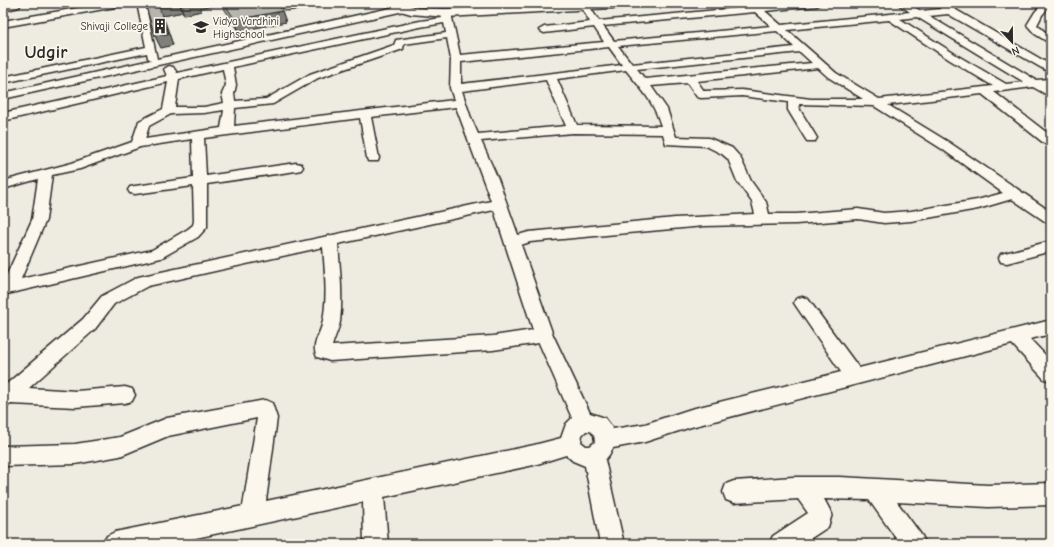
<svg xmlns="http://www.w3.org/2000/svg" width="1054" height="547" font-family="'Comic Neue',sans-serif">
  <rect width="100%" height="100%" fill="#eeebe0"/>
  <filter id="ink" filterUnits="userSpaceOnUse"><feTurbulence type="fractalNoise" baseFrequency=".025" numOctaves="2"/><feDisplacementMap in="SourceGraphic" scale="8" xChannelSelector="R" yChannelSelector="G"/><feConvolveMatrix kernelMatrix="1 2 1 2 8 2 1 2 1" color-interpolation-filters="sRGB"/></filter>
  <g filter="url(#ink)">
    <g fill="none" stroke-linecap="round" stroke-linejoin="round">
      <g stroke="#2b2b2b" stroke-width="3">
        <g id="minor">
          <polygon points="13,3 19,3 20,5 19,7 3,11 3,5"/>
          <polygon points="106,3 125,3 121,6 3,27 3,21"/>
          <polygon points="137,3 145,3 157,59 404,5 408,8 404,11 3,99 3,93 151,60 148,58 147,53 3,83 3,77 146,47"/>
          <polygon points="280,3 325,3 321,6 287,10 284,9"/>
          <path d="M540,3H554C552,7 544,8 540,7L539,5Z"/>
          <path d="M581,3H587L599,21L750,7L747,3H756L759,6L789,3H821L817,6L765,11L781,25L910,12L897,3H907L921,11L941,9L934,3H944L1051,65V72L1047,71L948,14L929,16L1036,80L1051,79V85L1045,86L1051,89V97L1033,87L994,92L1051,136V144H1045L982,94L888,105L950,143L1051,212V224L1046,222L1012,199L978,209L911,221L884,223L858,219L796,224L704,226L530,242L521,245L553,335L590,413L605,418L613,429L645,424L691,409L841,372L794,303L796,299L802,297L808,299L859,368L1051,320V334L1030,339L1051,361V381L1044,379L1012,344L691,427L645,442L613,448L609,455L605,460L624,544H600L585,466L573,461L566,455L534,465L384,497L388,544H364L363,502L168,544H103L107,536L115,532L243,506L257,418L168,436L120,456L75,464L3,466V446L75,444L120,437L167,418L265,400L272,403L277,418L266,501L534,445L561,438L566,424L572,418L539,343L493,350L330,361L317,357C311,346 319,336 322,325C328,300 325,273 323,247L148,286L114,304L95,329L29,388L76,391L125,387L132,389L135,395L132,401L125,403L76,407L11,404L3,407V387L83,319L102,296L138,277L491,201L456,107L371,117L379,158L378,161H368L367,158L360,118L204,138L206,176L296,163L301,164L303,167L301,170L296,171L207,184V227L198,237L161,258L3,295V283L32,220L38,179L3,189V181L72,163L132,142L139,121L163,109L168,82L3,121V113L167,76L164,69L169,66L173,67L177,73L420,21L442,18L441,13L446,10L451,13L460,55L604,42L594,27L544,33L539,30L544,27L590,22L580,5ZM755,12L771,26L614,41L603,26ZM917,17L1024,82L1006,84L958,56L900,19ZM889,20L950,60L993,86L879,99L836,73L787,30ZM444,23L446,33L396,40L394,45L310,74L266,99L235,101L234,94L236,85L233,67L420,27ZM777,31L794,47L632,64L618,46ZM447,38L451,59L450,88L454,100L234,126L235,108L273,104L318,78L403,49L404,44ZM609,47L622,65L461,84V62ZM800,52L812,63L645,79L637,69ZM818,68L828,77L863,99H811L742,90L704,91L697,81ZM223,69L226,85L222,94L224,103L204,107H175L179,79ZM626,70C642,90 654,102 661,126L577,125L557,79ZM546,80L566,126L478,134L471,118L462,91ZM687,83L697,97L701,98L742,96L788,102V110L805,138L807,141H815L817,138L800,110L799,104L874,106L942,149L1003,193L977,200L911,211L884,213L858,209L796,214H769L766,202L751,181L740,157L732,148L709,138L676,137L667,109L651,86ZM224,110L221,128L145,139L149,126L171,114L204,113ZM573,133L663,134L666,144L706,146L722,154L728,159L737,181L752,202L755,214L675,218L529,232L518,235L498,179L481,141ZM192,139L193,178L135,186L130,187L128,190L130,193L135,194L193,186L194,221L193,225L188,229L152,250L21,279L46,220L52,175L80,169L140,147ZM494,210L533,330L493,336L332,346C334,338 338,331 340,322C343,296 340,270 338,244ZM586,431H590L594,435L595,442L590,446H586L581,442L582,435Z"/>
          <polygon points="1043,3 1051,3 1051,5 1042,15 1037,25 1051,37 1051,44 1035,34 1027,25 1035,12"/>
          <polygon points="1051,241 1051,251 1007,263 1001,262 999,258 1001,254"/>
          <polygon points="793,477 840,477 988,485 1051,483 1051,505 988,507 897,502 922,536 926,544 900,544 869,500 824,499 832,514 828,527 802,544 769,544 773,536 808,513 798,499 734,503 726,500 723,492 726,484 734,481"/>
        </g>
      </g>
      <g stroke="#2b2b2b" stroke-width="3">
        <polygon id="highway" points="387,3 401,3 418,8 446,9 562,3 636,3 634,6 630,7 446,17 411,14 394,9"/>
      </g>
      <use href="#minor" fill="#fbf7ec" fill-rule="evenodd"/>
      <use href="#highway" fill="#fbf7ec" fill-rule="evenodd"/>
    </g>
    <polygon fill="#9e9c96" stroke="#2b2b2b" points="145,3 279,3 280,6 279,6 282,11 286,22 239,31 221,4 200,8 201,11 184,15 183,12 163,16 173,45 161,48 155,36"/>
    <g fill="#817f7a" stroke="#2b2b2b">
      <polygon points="165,3 179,3 183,12 163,16 173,45 161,48 155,36 158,4"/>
      <polygon points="180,3 221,3 221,4 200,8 201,11 184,15"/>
      <polygon points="282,11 286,22 239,31 235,20"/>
    </g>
    <g fill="#b8b5ae" stroke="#2b2b2b">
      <polygon points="145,3 165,3 158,4 168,34 155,36"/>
      <polygon points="224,3 277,3 282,11 235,20"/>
    </g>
  </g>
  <defs>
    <g id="building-bare" transform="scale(1.2)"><path d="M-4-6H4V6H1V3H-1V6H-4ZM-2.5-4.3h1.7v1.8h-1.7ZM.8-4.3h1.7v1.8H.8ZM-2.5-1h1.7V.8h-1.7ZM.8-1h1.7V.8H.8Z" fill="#2b2b2b" stroke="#fbf7ec" stroke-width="2.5" paint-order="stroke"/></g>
    <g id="school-bare" transform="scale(1.2)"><path d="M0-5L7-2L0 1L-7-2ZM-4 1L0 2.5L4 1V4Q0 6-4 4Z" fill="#2b2b2b" stroke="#fbf7ec" stroke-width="2.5" paint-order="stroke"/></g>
  </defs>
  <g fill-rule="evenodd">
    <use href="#building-bare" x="160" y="26"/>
    <use href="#school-bare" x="201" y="27"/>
  </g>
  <g text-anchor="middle" stroke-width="3.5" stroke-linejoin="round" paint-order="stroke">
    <g font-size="11" fill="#2b2b2b" stroke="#fbf7ec" text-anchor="start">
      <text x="213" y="25">Vidya Vardhini<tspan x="213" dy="13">Highschool</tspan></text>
      <text x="148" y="30" text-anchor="end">Shivaji College</text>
    </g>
    <g font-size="18" font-weight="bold" fill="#2b2b2b" stroke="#fbf7ec">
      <text x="46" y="58">Udgir</text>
    </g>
  </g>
  <rect width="1054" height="547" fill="none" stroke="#fbf7ec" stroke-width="16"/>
  <rect x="8" y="8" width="1038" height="531" fill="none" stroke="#2b2b2b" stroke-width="1.5" filter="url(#ink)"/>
  <g transform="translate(1012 42) rotate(158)" stroke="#fbf7ec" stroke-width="3" paint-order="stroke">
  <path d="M0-3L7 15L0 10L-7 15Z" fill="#2b2b2b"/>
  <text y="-6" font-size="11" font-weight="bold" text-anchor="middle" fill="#2b2b2b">N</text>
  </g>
</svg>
